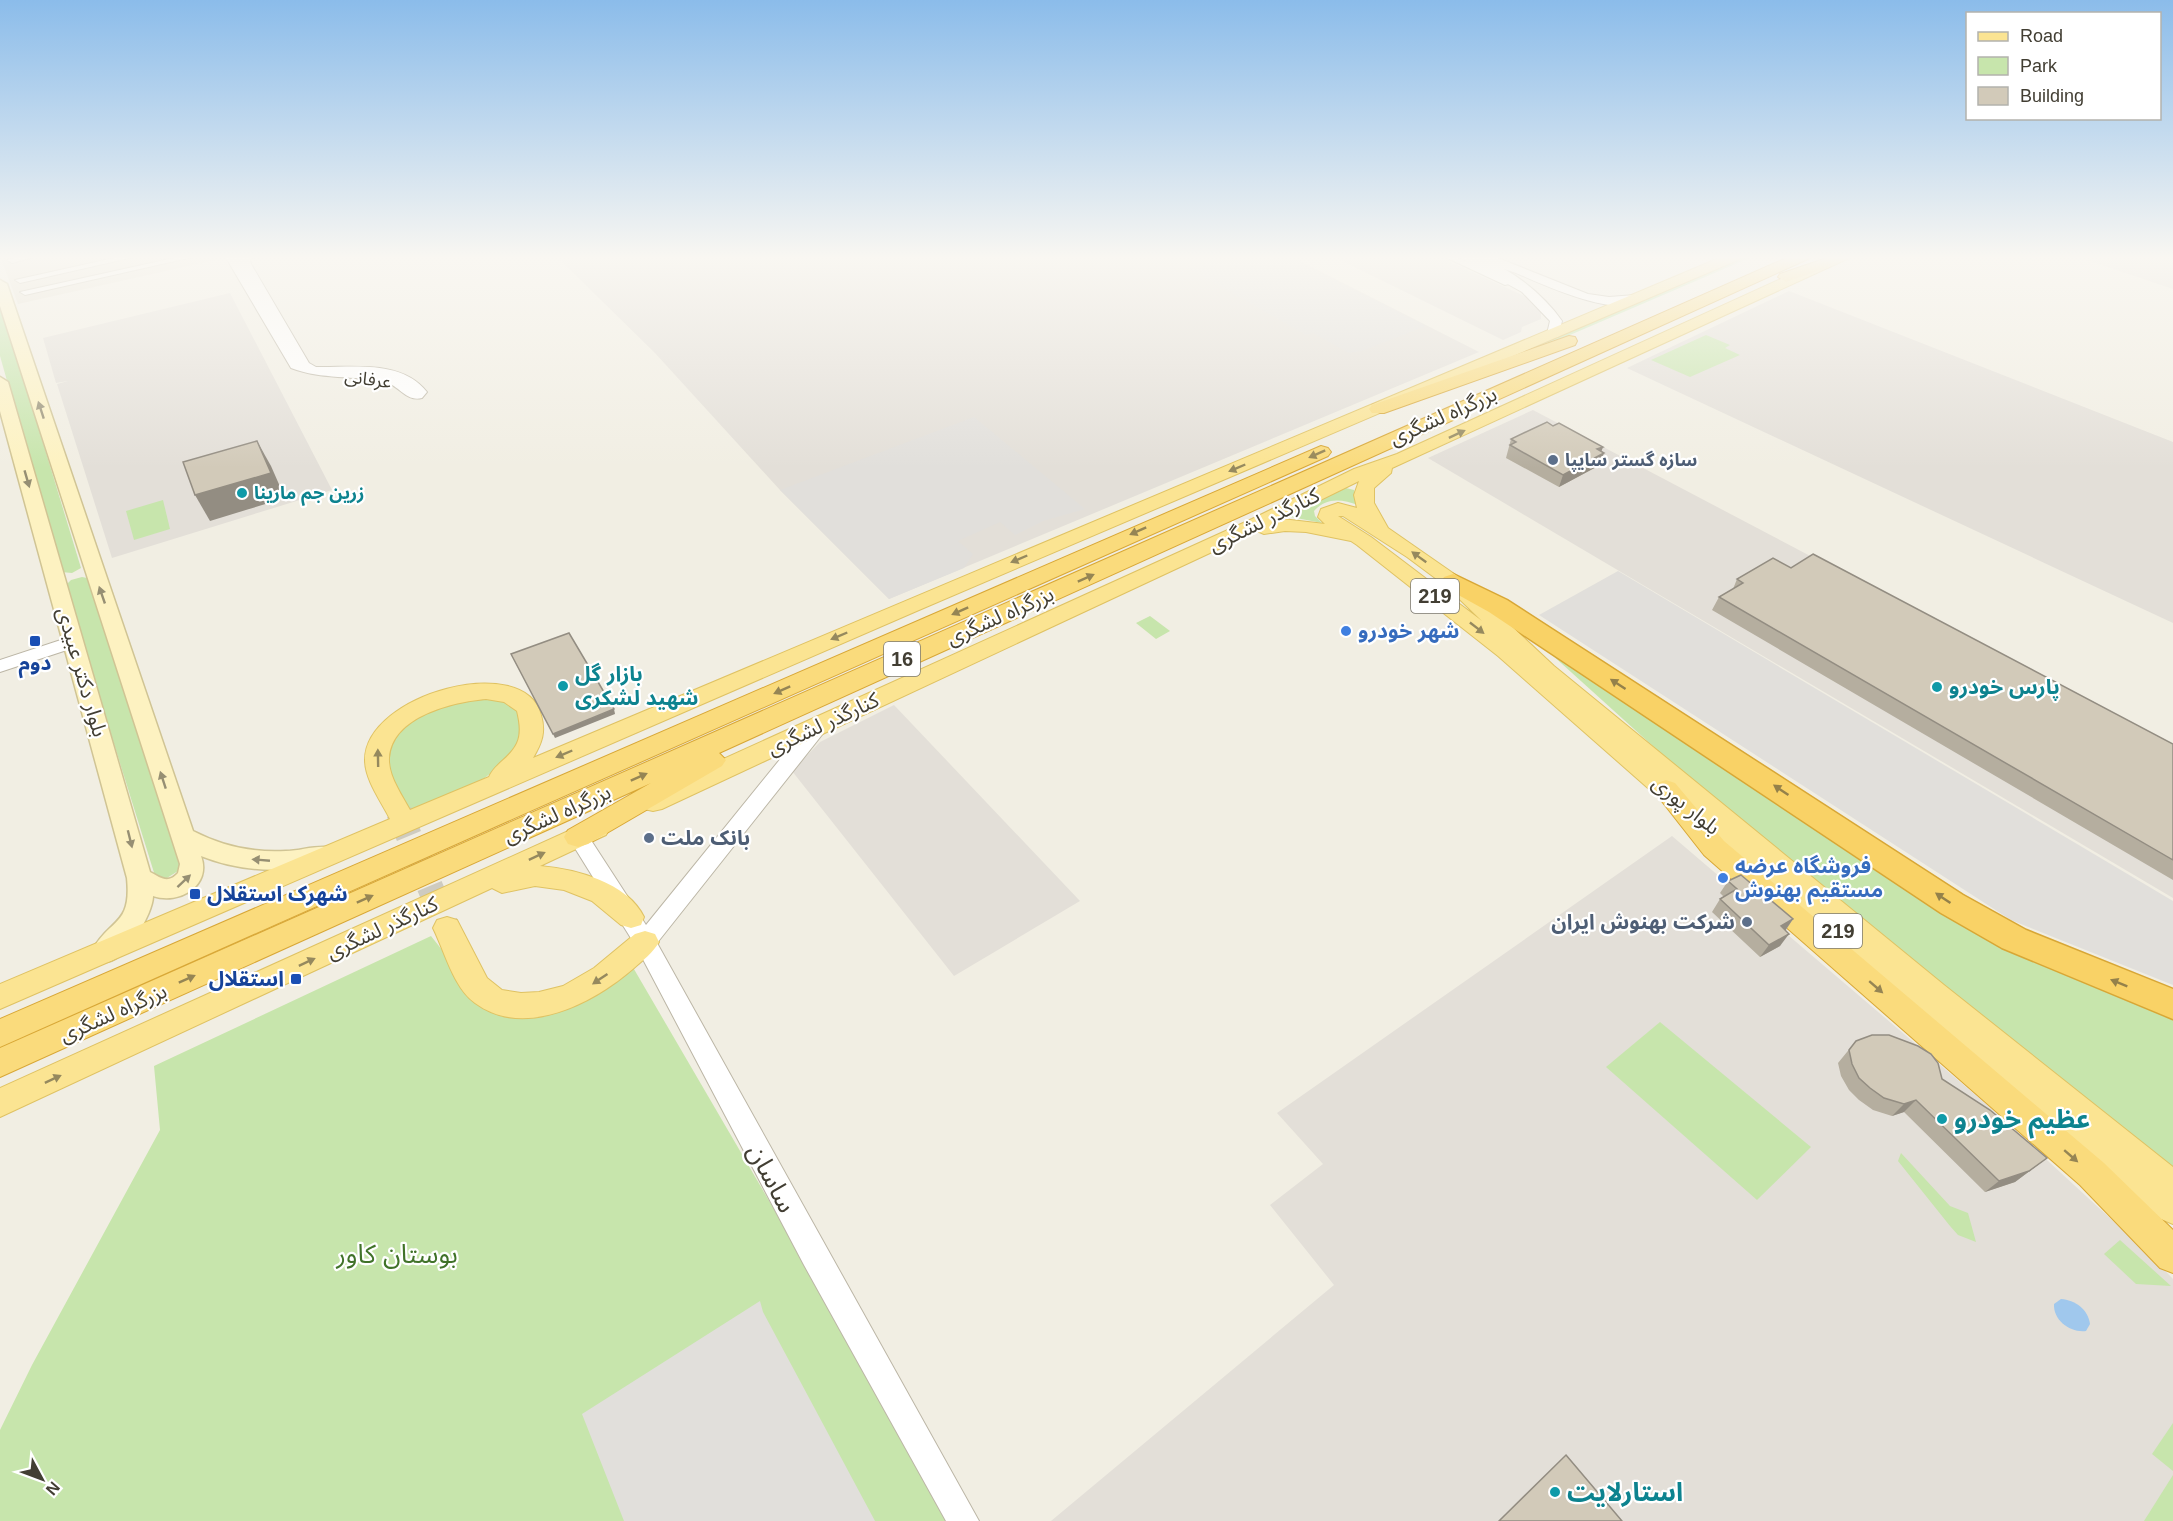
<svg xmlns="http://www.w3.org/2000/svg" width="2173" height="1521" font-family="Helvetica,'Noto Sans Arabic',sans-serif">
  <rect width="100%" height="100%" fill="#f1eee3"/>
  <polygon fill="#e5e0d1" points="0,256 233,256 18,304"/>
  <g fill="#e3dfd8">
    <polygon points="556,256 1290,256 1479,352 889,599 780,490 655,353"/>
    <polygon points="1332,256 1437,256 1531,299 1541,310 1541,319 1522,327 1521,332 1503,340"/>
    <polygon points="2075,256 2173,256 2173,289"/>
    <polygon points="1789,291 2173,442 2173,623 1627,368"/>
    <polygon points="230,293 332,490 112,558 57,384 68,381 56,383 43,338"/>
    <polygon points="1533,410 2173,747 2173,898 1428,458"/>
    <polygon points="894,705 1080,901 954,976 792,771 820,742"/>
    <polygon points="1672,836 1986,1104 2150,1255 2173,1279 2173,1521 1051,1521 1334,1285 1270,1205 1323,1164 1277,1113"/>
  </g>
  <g fill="#c7e5ac">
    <polygon points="1739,256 1754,256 1535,350 1501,358"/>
    <polygon points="0,301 81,568 72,573 61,572 0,356"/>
    <polygon points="1706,335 1730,345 1725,348 1740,355 1690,377 1651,360"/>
    <path d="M1346,488L1354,490L1358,505C1342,499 1326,497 1314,511L1315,516L1322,523L1286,516Z"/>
    <polygon points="163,500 170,529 134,540 126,511"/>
    <polygon points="82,577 87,578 180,865 178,871 167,878 156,879 65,586 71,580"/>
    <polygon points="1150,616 1170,631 1156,639 1136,623"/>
    <polygon points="1530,635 1962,924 2024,957 2173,1018 2173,1177 1665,757"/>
    <polygon points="474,694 521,706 525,736 502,764 476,785 405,814 382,754 401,723"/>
    <polygon points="431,936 469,984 515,1011 631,964 803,1259 952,1521 0,1521 0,1430 32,1365 160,1130 154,1066"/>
    <polygon points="1660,1022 1811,1147 1757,1200 1606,1067"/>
    <polygon points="1901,1153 1950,1206 1968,1213 1976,1242 1958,1235 1950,1226 1898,1161"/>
    <polygon points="2120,1240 2171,1286 2136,1284 2104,1254"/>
    <polygon points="2173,1423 2173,1471 2152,1454"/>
    <polygon points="2173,1475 2173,1521 2144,1521"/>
  </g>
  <g fill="#e1dfdb">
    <polygon points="1231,256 1286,256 1426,326 1362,351 1349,353 1313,333 1306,335 1190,269"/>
    <polygon points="974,417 1085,509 1043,521 1015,535 1000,522 958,541 973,554 964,568 889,599 780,490"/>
    <polygon points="1618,571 2173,901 2173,985 2011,920 1539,615"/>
    <polygon points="760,1301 763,1312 875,1521 624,1521 582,1414"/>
  </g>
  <path fill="#a0c8ed" d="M2061,1299C2075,1300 2088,1309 2090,1324L2086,1331C2070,1333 2053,1320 2054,1304Z"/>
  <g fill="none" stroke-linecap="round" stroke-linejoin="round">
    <polyline stroke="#cecbc0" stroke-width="26" stroke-dasharray="26 14" stroke-linecap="butt" points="399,812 447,928"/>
    <g stroke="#bcb6a6" stroke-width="2">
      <g id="minor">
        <polygon points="22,256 38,256 12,263 7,260"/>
        <polygon points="123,256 138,256 20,283 15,280"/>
        <polygon points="183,256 197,256 25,295 20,292"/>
        <polygon points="246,256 260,256 234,264 229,261"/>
        <polygon points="1443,256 1453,256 1516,282 1505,285"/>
      </g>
    </g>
    <g stroke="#bcb6a6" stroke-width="2">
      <g id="tertiary">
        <path d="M225,256H236L238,259L239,256H249L251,264L309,363L316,367C352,368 401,359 427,392L422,398C406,402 400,386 385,382C354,375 322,380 291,368Z"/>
        <path d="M1457,256C1494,252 1542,292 1562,321L1558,337H1548L1547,334L1550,321L1522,292Z"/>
        <path d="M1478,256H1493L1588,294L1609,297L1635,295L1641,299C1618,320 1542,284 1516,273C1505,269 1487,265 1478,256Z"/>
        <polygon points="73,636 79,638 82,642 79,646 0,672 0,660"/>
        <polygon points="818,719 825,721 827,726 825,731 657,943 979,1521 946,1521 804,1265 637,948 568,837 571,831 578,829 585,831 646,925 811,721"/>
      </g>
    </g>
    <g stroke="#d0c494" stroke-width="3">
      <path id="secondary" d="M0,280L7,284L193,831C222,846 253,853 286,851C301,851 318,844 333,848L336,855L333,862L324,864C282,873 241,872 201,856C212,886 179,905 153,896C153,914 125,962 105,962C102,962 99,960 96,959L92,951C109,918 132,927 127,878L0,411V377L8,382L150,872C161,878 168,884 178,873L180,864L0,306Z"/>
    </g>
    <g stroke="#dfc263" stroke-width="2">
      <g id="primary">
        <path d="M1724,256H1742L1740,259L919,610L0,1009V984L390,819C381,801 365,780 365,760C365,694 525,651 541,715C546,732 542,743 533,758ZM486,699L504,702L517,711C523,735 520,746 501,762C496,767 492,770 489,777L410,810C402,795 388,776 389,758C392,716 453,702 486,699Z"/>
        <path d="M1831,256H1849L1847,259L1392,468L1391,473L1374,488V503L1388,528L1460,578L1554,666L1944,985L2173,1167V1224L2161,1219L1657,796L1498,656L1357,545L1351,541L1306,532L1285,531L1264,534L1257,531L662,809L653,811L644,809L641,802L644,795L1252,519L1354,469L1397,454ZM1359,481L1354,495L1357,508L1338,503L1321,509L1318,517L1325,524L1282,519ZM1338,516H1343L1407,557L1446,586L1482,621L1371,537Z"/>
        <path d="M597,818L606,821L610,828L606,835L540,866C575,869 627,882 644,917L641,925L631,928L621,925L592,901L564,890L535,886L502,893L492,888L0,1117V1088Z"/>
        <path d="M447,917L457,920L487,978L502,990L521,993L539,992L563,986L594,968L635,934L645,931L655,934L659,942C653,953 643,960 634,968C595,1002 525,1040 475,1003C453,987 445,952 433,928L437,920Z"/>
      </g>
    </g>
    <g stroke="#d8a736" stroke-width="2">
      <g id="trunk">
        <polygon points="1791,256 1811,256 1808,259 719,753 726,760 722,766 588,844 578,847 568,844 564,837 568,830 651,783 0,1077 0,1048"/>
        <polygon points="1824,259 1829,261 1832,264 1829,267 1786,282 1778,277 1780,274"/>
        <polygon points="1569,336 1575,337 1577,341 1575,345 1384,413 1372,413 1369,409 1372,405"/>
        <polygon points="1321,446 1328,448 1331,452 1328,456 0,1047 0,1019"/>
        <polygon points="1666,780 1675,783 1724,841 2104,1163 2173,1230 2173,1273 2160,1268 2080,1185 1704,855 1653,790 1657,783"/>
      </g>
    </g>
    <g stroke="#d8a736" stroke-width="3">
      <polygon id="motorway" points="1453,574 1507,600 1963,895 2026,930 2173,989 2173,1019 2002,948 1941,913 1489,612 1444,587 1441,582 1444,577"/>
    </g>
    <use href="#minor" fill="#fff" fill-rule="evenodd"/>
    <use href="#tertiary" fill="#fff" fill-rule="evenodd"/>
    <use href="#secondary" fill="#fdf2c1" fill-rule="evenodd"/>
    <use href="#primary" fill="#fbe492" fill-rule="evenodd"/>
    <use href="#trunk" fill="#fadb7c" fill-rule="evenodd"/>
    <use href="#motorway" fill="#f9d266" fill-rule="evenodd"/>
  </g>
  <g fill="#b5ae9f">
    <polygon points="1553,426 1603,447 1601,451 1600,465 1559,487 1506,458 1511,439"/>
    <polygon points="1791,568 2173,744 2173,880 1712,610 1719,597 1733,589 1737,579"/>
    <polygon points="1728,881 1793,919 1786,930 1780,946 1760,957 1712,912 1720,899 1724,897 1720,893"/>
    <polygon points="1856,1041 1942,1079 2047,1158 2015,1182 1985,1192 1904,1112 1892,1116 1873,1110 1859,1100 1849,1090 1841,1076 1838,1063"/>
  </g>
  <g fill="#938d82">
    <polygon points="257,441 271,466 285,498 210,521 195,495"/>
    <polygon points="1603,447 1600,455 1604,453 1600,465 1559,487 1563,475 1597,449"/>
    <polygon points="614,709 615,714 555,738 553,734"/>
    <polygon points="1793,919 1784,932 1781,926"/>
    <polygon points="1789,934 1780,946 1760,957 1769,945"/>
    <polygon points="1916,1100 1904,1112 1892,1116 1904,1104"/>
    <polygon points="2047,1158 2015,1182 1985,1192 1999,1181"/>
  </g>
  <g fill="#d2cab9" stroke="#938d82" stroke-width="1.5">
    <polygon points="1547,422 1553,426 1559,423 1603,447 1597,449 1604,453 1563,475 1510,445 1516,442 1511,439"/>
    <polygon points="257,441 271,473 195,495 183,462"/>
    <polygon points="1813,554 2173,744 2173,860 1719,597 1743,583 1737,579 1773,558 1791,568"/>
    <polygon points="569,633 614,709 553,734 511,654"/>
    <polygon points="1741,875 1793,919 1781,926 1789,934 1769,945 1720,899 1737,889 1728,881"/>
    <polygon points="1872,1035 1889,1035 1918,1046 1931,1054 1938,1063 1942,1079 1990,1110 2047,1158 2029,1171 1999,1181 1916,1100 1904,1104 1884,1098 1870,1088 1859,1078 1852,1064 1849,1050 1856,1041"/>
    <polygon points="1566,1455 1622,1521 1499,1521"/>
  </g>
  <defs><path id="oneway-solid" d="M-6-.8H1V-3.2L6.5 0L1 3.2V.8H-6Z" transform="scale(1.5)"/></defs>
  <g fill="#968f73">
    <use href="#oneway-solid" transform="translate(41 410) rotate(-108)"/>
    <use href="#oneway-solid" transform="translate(27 479) rotate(74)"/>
    <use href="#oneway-solid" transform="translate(102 595) rotate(-109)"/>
    <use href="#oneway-solid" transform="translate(163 780) rotate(-108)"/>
    <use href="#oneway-solid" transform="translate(130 839) rotate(76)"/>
    <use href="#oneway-solid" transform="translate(261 860) rotate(-175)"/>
    <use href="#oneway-solid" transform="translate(184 881) rotate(-43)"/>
  </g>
  <g fill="#95895e">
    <use href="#oneway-solid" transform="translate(1457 434) rotate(-25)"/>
    <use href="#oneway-solid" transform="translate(1237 468) rotate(157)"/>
    <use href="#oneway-solid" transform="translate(1419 557) rotate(-144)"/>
    <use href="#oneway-solid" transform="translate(1019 559) rotate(157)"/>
    <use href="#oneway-solid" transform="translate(1477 628) rotate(38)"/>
    <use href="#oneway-solid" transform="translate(839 636) rotate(157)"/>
    <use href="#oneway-solid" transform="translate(564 754) rotate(157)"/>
    <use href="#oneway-solid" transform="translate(378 758) rotate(-91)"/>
    <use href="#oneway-solid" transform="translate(537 856) rotate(-25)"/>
    <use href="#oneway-solid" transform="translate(307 962) rotate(-25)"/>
    <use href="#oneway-solid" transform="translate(600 979) rotate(146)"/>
    <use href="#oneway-solid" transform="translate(53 1079) rotate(-25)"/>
  </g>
  <g fill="#958554">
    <use href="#oneway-solid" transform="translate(1317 454) rotate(156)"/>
    <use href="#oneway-solid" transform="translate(1138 531) rotate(156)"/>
    <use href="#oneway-solid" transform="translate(1086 578) rotate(-24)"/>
    <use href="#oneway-solid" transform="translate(960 611) rotate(156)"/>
    <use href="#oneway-solid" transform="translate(782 690) rotate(156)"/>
    <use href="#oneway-solid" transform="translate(639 777) rotate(-24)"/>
    <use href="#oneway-solid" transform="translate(365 899) rotate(-24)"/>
    <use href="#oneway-solid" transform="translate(187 979) rotate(-24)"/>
    <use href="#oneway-solid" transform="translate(1876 987) rotate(41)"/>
    <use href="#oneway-solid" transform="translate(2071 1156) rotate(41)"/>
  </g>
  <g fill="#94814a">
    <use href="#oneway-solid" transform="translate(1618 684) rotate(-147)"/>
    <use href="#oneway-solid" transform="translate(1781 790) rotate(-146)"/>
    <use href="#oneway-solid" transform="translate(1943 898) rotate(-146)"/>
    <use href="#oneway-solid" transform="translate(2119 983) rotate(-158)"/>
  </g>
  <linearGradient id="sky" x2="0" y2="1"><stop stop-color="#8bbcea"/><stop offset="0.55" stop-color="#f9f7f2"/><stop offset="1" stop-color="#f9f7f2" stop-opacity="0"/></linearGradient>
  <rect width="2173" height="468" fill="url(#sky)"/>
  <g fill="#5c6f8a" stroke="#fff" stroke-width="2">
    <circle cx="1553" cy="460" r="6"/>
    <circle cx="649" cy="838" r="6"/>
    <circle cx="1747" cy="922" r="6"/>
  </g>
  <g fill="#0f9aa8" stroke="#fff" stroke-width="2">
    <circle cx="242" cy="493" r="6"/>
    <circle cx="563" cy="686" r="6"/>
    <circle cx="1937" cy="687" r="6"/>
    <circle cx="1942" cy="1119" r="6"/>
    <circle cx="1555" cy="1492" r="6"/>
  </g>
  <g fill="#3f7fe0" stroke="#fff" stroke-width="2">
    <circle cx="1346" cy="631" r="6"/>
    <circle cx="1723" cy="878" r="6"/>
  </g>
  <g fill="#1a4fb4" stroke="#fff" stroke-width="2">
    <rect x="29" y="635" width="12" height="12" rx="3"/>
    <rect x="189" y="888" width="12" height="12" rx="3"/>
    <rect x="290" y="973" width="12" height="12" rx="3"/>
  </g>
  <g text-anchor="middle" stroke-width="4.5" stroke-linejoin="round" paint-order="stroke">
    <g font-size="18" fill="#423e33" stroke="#fff">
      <text transform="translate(368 379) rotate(8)" y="6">عرفانی</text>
    </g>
    <g font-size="18" font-weight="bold" fill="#4e5e75" stroke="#fff" text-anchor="start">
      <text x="1565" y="466">سازه گستر سایپا</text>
    </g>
    <g font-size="18" font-weight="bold" fill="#0d838f" stroke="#fff" text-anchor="start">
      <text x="254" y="499">زرین جم مارینا</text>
    </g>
    <g fill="#fff" stroke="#7b7870" stroke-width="1.5">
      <rect x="1411" y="579" width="48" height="34" rx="4.5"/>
      <rect x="884" y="642" width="36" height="34" rx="4.5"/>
      <rect x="1814" y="914" width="48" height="34" rx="4.5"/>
    </g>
    <g font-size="20" font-weight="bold" fill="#423e33">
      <text x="1435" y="603">219</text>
      <text x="902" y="666">16</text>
      <text x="1838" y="938">219</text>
    </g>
    <g font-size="21" fill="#423e33" stroke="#fff">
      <text transform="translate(1443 416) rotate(-24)" y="7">بزرگراه لشگری</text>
      <text transform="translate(1264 520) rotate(-26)" y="7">کنارگذر لشگری</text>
      <text transform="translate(1000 616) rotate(-24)" y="7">بزرگراه لشگری</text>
      <text transform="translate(82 672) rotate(74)" y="7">بلوار دکتر عبیدی</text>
      <text transform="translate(823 724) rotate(-25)" y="7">کنارگذر لشگری</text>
      <text transform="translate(1686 805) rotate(39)" y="7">بلوار پوری</text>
      <text transform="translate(557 814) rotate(-24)" y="7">بزرگراه لشگری</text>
      <text transform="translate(382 928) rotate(-25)" y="7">کنارگذر لشگری</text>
      <text transform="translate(113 1013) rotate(-24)" y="7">بزرگراه لشگری</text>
    </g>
    <g font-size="21" font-weight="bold" fill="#366cbe" stroke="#fff" text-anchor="start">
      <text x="1358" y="638">شهر خودرو</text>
      <text x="1735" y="873">فروشگاه عرضه<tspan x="1735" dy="24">مستقیم بهنوش</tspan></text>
    </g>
    <g font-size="21" font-weight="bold" fill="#164399" stroke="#fff">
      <text x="35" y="670">دوم</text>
      <text x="207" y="901" text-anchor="start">شهرک استقلال</text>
      <text x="284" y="986" text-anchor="end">استقلال</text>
    </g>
    <g font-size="21" font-weight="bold" fill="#0d838f" stroke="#fff" text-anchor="start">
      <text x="575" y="681">بازار گل<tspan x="575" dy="24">شهید لشکری</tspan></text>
      <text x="1949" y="694">پارس خودرو</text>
    </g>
    <g font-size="21" font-weight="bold" fill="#4e5e75" stroke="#fff" text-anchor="start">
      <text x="661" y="845">بانک ملت</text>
      <text x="1735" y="929" text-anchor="end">شرکت بهنوش ایران</text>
    </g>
    <g font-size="26" font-weight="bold" fill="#0d838f" stroke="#fff" text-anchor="start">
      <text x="1954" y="1128">عظیم خودرو</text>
      <text x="1567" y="1501">استارلایت</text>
    </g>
    <g font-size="26" fill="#423e33" stroke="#fff">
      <text transform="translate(772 1178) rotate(62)" y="9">ساسان</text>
    </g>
    <g font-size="26" fill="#407229" stroke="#fff">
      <text x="397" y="1263">بوستان کاور</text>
    </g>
  </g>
  <rect x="1966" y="12" width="195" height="108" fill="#ffffff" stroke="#b3b2ad" stroke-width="1.5"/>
  <rect x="1978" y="32" width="30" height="9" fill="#fbe492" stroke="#b3b2ad" stroke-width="1.5"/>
  <text x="2020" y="42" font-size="18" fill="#423e33">Road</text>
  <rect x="1978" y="57" width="30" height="18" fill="#c7e5ac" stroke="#b3b2ad" stroke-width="1.5"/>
  <text x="2020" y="72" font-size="18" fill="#423e33">Park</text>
  <rect x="1978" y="87" width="30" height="18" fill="#d2cab9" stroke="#b3b2ad" stroke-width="1.5"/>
  <text x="2020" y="102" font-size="18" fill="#423e33">Building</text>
  <g transform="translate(42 1479) rotate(131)" stroke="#ffffff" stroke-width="4.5" paint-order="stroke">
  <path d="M0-4.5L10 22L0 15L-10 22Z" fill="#423e33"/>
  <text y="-9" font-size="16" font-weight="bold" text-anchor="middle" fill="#423e33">N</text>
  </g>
</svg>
